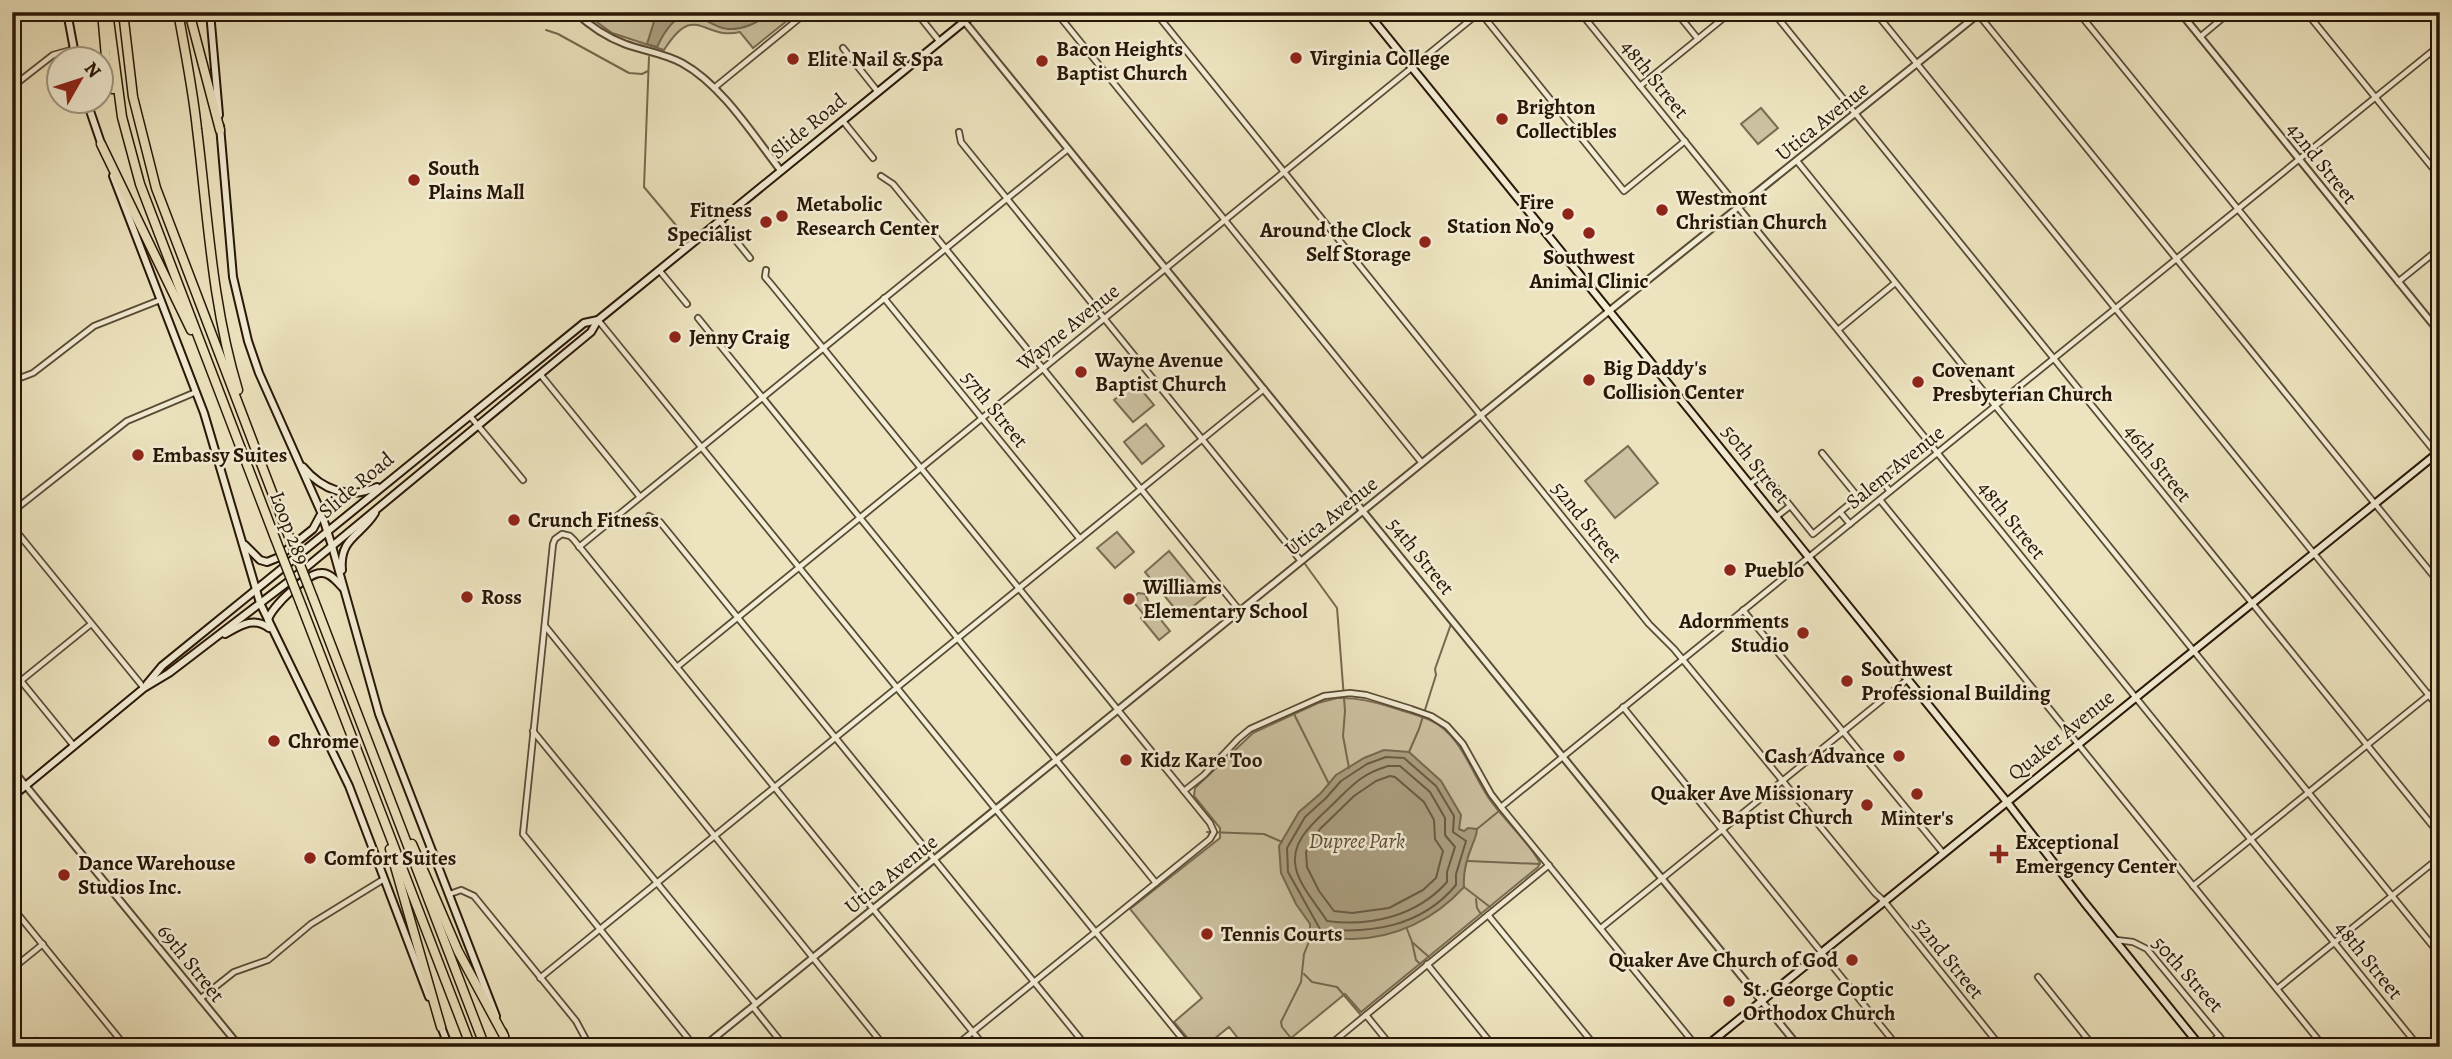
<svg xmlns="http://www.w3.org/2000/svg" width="2452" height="1059" font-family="Alegreya,serif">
  <rect width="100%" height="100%" fill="#ede4bf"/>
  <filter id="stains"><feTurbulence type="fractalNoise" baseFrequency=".00286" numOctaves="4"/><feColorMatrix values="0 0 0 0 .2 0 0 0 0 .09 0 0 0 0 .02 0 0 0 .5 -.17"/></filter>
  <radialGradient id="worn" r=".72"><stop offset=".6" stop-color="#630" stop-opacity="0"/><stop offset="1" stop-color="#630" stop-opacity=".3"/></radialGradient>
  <g fill="#ccc1a0" stroke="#7a6c53" stroke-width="2">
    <path d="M583,12H798L753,48L740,32C702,41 696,0 664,50L612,33Z"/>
    <polygon points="1761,108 1778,128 1758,144 1741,124"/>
    <polygon points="1136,383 1154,405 1133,422 1114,400"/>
    <polygon points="1146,424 1164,446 1142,464 1124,442"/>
    <polygon points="1628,446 1658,483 1615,518 1585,481"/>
    <polygon points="1117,532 1134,552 1115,568 1097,548"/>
    <polygon points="1169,551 1206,596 1181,616 1145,572"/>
    <polygon points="1138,593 1145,594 1152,609 1170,631 1159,640 1141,618 1144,615 1132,600"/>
    <path d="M1337,698C1357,697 1374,702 1394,708C1406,712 1418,715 1430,720C1463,735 1472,777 1493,804C1508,824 1528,841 1540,863L1538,867L1361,1012L1345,994L1285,1043L1284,1047H1245L1229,1027L1204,1047H1195L1174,1022L1202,998L1130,909L1220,838V828L1194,796L1195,788L1253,733L1318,703Z"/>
  </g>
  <g fill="#aa9e80" stroke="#76684f" stroke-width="2">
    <path d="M657,12H774C759,21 745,30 728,29C716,28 707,20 697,16C677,9 664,32 657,47L647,44Z"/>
    <path d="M1384,750L1409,752L1441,781L1461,815L1459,829L1464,831L1468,828L1477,829C1477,837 1474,839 1472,846C1467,858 1463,874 1464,887C1435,919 1396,938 1353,939C1340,939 1327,936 1314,937L1310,932V924L1296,904L1281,873L1279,846L1299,812L1321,793L1336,775L1364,758Z"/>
  </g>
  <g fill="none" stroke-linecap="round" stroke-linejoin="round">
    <g stroke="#695a43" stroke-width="2">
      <path d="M1386,757L1404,758L1436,786L1454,816L1453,832L1466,841L1456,874V885C1421,927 1371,934 1320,929L1288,872L1287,848L1305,817L1326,798L1341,781L1367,764Z"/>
      <path d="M1388,766H1400L1430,792L1445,818V835L1455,847L1447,872V882C1417,916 1370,927 1327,921C1317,905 1301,888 1296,869C1289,842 1314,822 1331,806C1352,786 1359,775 1388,766Z"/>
      <polygon points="1390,776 1395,777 1424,802 1434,820 1435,839 1443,851 1436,878 1423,890 1389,908 1352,913 1334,911 1319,891 1307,867 1306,852 1320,829 1354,796 1376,781"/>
    </g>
    <g stroke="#76684f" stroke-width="2">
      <polyline points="546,30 558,34 629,73 642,74 648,71"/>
      <polyline points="649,57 644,187 685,236"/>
      <polyline points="1305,564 1337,608 1345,711 1343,736 1349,768"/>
      <polyline points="1294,714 1329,784"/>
      <polyline points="1409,752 1419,729 1436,675 1435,669 1451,624"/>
      <polyline points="1477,829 1499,811"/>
      <polyline points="1207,832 1264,834 1282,842"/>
      <polyline points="1468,861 1540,864"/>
      <polyline points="1464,887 1490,907"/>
      <polyline points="1476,899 1477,908 1481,914"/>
      <polyline points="1407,929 1412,942 1429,957"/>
      <polyline points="1412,942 1416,960 1420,964"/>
      <polyline points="1304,974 1312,982 1337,987 1360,1014"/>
      <polyline points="1298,1047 1282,1027 1281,1022 1301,982 1304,954 1312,934"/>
    </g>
    <g stroke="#594a34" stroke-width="8">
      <g id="minor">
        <polyline points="916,12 940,42"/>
        <polyline points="1056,12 1422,463"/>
        <polyline points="1155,12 1649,624 1674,649 1875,893 1884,901 2001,1047"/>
        <polyline points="1580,12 2419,1047"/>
        <polyline points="1676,12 1698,39"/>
        <polyline points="1773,12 2440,835"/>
        <polyline points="1875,12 2440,709"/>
        <polyline points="2078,12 2440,458"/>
        <polyline points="2306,12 2440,177"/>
        <polyline points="2433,12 2440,21"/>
        <polyline points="1978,14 2440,584"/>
        <polyline points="2200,37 2230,12"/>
        <polyline points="843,48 878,92"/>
        <polyline points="1640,86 1731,12"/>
        <polyline points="12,87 53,55 74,49"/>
        <polyline points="714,88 807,12"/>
        <polyline points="843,121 873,158"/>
        <polyline points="959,132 961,142 1301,561"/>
        <polyline points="1797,161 2440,955"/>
        <polyline points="881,176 893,184 1240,611"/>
        <polyline points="720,221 750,258"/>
        <polyline points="659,270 687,304"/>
        <polyline points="766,270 765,277 771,284 1210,823 1214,832 1210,839 954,1047"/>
        <polyline points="2398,282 2440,248"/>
        <polyline points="884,298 1080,539"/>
        <polyline points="698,318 1156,883"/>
        <polyline points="598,320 1189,1047"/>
        <polyline points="1838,330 1895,283"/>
        <polyline points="540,374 640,497"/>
        <polyline points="12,381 33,373 94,326 160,300"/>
        <polyline points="470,416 523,480"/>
        <polyline points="1822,453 1858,497"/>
        <polyline points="1880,479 1890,491"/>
        <polyline points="1750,484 1764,473 1813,534 1902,461"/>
        <polyline points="1880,500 2324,1047"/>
        <polyline points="12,512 127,421 196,392"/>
        <polyline points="1840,512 1850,524"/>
        <polyline points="649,516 660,522 1087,1047"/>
        <polyline points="1776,517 1790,506"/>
        <polyline points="12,526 144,688"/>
        <polyline points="579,547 1068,149"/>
        <polyline points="1743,610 1943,853"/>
        <polyline points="545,626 885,1047"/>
        <polyline points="677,667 1480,12 1624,191 1685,141"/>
        <polyline points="21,681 74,746"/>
        <polyline points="12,688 91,624"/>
        <polyline points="1623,707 1898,1047"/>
        <polyline points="533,731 756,1004"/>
        <polyline points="1184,791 1204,775 1238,739 1250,729 1324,696 1350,693 1366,695 1411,709 1431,716 1447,726 1463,744 1491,794 1501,807 1697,1047"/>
        <polyline points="1501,807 2440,45"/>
        <polyline points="2193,886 2440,686"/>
        <polyline points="450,894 461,890 474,896 576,1021 590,1047"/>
        <polyline points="12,907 126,1047"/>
        <polyline points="1488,915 1596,1047"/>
        <polyline points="1601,928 1908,679"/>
        <polyline points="2116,940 2133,942 2147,949 2228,1047"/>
        <polyline points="1427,964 1494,1047"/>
        <polyline points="12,969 43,944"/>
        <polyline points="2038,977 2094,1047"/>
        <polyline points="540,978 1264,389"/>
        <polyline points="2277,989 2440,857"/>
        <polyline points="200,999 234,972 268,960 311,924 384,879"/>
        <polyline points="753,1007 785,1047"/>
        <polyline points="1366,1015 1392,1047"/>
        <polyline points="29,1047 36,1041"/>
        <polyline points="695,1047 523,834 553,544 555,539 562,534 570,536 574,540 985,1047"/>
        <polyline points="1327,1047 1549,865"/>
        <polyline points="2206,1047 2219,1036"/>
      </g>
    </g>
    <g stroke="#594a34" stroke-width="9">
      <g id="tertiary">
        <path d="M575,12C590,26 606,37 625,44C644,51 664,53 682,63C722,85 753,135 781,171"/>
        <polyline points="2180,12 2440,333"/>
        <polyline points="964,21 1799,1047"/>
        <polyline points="12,769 240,1047"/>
        <polyline points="703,1047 1598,320 1981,12"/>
      </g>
    </g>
    <g stroke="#281606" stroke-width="10">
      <g id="secondary">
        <polyline points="67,12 76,60"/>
        <polyline points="210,12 219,115"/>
        <polyline points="1367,12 2007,802 2084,902 2201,1047"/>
        <polyline points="87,102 102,146"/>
        <polyline points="220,126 233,277 248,341 259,373 321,512 332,546 379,714 496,1016"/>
        <polyline points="113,176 204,413 260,603 349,786 429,997"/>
        <path d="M303,467C322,490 349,500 377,487"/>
        <polyline points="245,545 260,560 267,562 277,558 313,529 320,516"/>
        <path d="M342,570C339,538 361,536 375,513"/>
        <path d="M268,620C271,607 307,573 321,573C330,572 337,582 343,588"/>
        <path d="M225,634C240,626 253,616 269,628"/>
        <polyline points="147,684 162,666 584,323 598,320"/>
        <polyline points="12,797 144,688 169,673 297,575 591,332 598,320 976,12"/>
        <polyline points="440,1024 449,1047"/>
        <polyline points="503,1032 508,1047"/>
        <polyline points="1705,1047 2440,451"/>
      </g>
    </g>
    <g stroke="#281606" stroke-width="11">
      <g id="motorway">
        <polyline points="102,12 106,57 113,89"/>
        <polyline points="108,12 122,117 140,184 275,538"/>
        <polyline points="123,12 133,97 156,188 286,529"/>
        <path d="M178,12C185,51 193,90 197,129C208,217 212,305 238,390"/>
        <polyline points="189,12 220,130"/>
        <polyline points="101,144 191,330"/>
        <polyline points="313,598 485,1047"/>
        <polyline points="302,607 471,1047"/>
        <polyline points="412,844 458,951 504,1036"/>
        <polyline points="390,849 441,1027"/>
      </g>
    </g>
    <use href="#minor" stroke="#f3edd5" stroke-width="4.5"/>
    <use href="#tertiary" stroke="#f3edd5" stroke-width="5"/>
    <use href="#secondary" stroke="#f3edd5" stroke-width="6"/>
    <use href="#motorway" stroke="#ede4bf" stroke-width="8"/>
    <g stroke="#281606" stroke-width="11" stroke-linecap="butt">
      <g id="motorway-bridge">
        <polyline points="286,529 313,598"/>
        <polyline points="275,538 302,607"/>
      </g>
    </g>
    <use href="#motorway-bridge" stroke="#ede4bf" stroke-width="8"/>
  </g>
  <g fill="#8f2418" stroke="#f3edd5" stroke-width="2.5">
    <circle cx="1296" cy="58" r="7"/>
    <circle cx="793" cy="59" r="7"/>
    <circle cx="1042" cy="61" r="7"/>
    <circle cx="1502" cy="119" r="7"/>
    <circle cx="414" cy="180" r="7"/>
    <circle cx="1662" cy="210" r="7"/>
    <circle cx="1568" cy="214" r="7"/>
    <circle cx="782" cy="216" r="7"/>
    <circle cx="766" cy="222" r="7"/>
    <circle cx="1589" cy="233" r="7"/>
    <circle cx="1425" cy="242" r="7"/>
    <circle cx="675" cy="337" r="7"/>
    <circle cx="1081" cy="372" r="7"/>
    <circle cx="1589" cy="380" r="7"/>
    <circle cx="1918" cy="382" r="7"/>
    <circle cx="138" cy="455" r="7"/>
    <circle cx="514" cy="520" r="7"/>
    <circle cx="1730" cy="570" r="7"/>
    <circle cx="467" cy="597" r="7"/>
    <circle cx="1129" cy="599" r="7"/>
    <circle cx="1803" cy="633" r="7"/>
    <circle cx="1847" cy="681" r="7"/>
    <circle cx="274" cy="741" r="7"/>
    <circle cx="1899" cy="756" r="7"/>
    <circle cx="1126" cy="760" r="7"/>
    <circle cx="1917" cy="794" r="7"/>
    <circle cx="1867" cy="805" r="7"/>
    <path d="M1995.5 843.5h7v7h7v7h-7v7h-7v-7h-7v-7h7z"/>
    <circle cx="310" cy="858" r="7"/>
    <circle cx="64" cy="875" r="7"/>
    <circle cx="1207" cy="934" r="7"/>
    <circle cx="1852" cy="960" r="7"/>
    <circle cx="1729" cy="1001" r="7"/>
  </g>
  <g text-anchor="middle" stroke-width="5" stroke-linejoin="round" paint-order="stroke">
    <g font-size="21" font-weight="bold" fill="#281606" stroke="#f3edd5" text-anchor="start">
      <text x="1056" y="56">Bacon Heights<tspan x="1056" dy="24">Baptist Church</tspan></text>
      <text x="1310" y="65">Virginia College</text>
      <text x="807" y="66">Elite Nail &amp; Spa</text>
      <text x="1516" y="114">Brighton<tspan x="1516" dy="24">Collectibles</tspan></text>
      <text x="428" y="175">South<tspan x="428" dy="24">Plains Mall</tspan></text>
      <text x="1676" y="205">Westmont<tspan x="1676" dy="24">Christian Church</tspan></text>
      <text x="1554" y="209" text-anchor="end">Fire<tspan x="1554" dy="24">Station No 9</tspan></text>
      <text x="796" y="211">Metabolic<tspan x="796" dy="24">Research Center</tspan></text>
      <text x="752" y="217" text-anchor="end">Fitness<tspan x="752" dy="24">Specialist</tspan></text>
      <text x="1411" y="237" text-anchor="end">Around the Clock<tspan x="1411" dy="24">Self Storage</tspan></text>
      <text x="1589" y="264" text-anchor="middle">Southwest<tspan x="1589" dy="24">Animal Clinic</tspan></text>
      <text x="689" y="344">Jenny Craig</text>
      <text x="1095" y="367">Wayne Avenue<tspan x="1095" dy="24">Baptist Church</tspan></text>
      <text x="1603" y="375">Big Daddy's<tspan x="1603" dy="24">Collision Center</tspan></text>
      <text x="1932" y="377">Covenant<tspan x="1932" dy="24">Presbyterian Church</tspan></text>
      <text x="152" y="462">Embassy Suites</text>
      <text x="528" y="527">Crunch Fitness</text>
      <text x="1744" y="577">Pueblo</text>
      <text x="1143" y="594">Williams<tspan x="1143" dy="24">Elementary School</tspan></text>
      <text x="481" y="604">Ross</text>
      <text x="1789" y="628" text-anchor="end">Adornments<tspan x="1789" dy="24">Studio</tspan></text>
      <text x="1861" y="676">Southwest<tspan x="1861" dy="24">Professional Building</tspan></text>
      <text x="288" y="748">Chrome</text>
      <text x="1885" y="763" text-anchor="end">Cash Advance</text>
      <text x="1140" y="767">Kidz Kare Too</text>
      <text x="1853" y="800" text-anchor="end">Quaker Ave Missionary<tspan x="1853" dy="24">Baptist Church</tspan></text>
      <text x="1917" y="825" text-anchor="middle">Minter's</text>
      <text x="2015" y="849">Exceptional<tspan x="2015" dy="24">Emergency Center</tspan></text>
      <text x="324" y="865">Comfort Suites</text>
      <text x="78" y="870">Dance Warehouse<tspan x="78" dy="24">Studios Inc.</tspan></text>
      <text x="1221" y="941">Tennis Courts</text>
      <text x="1838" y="967" text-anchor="end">Quaker Ave Church of God</text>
      <text x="1743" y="996">St. George Coptic<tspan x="1743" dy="24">Orthodox Church</tspan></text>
    </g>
    <g font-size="21" fill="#281606" stroke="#f3edd5">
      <text transform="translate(1655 79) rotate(51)" y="7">48th Street</text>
      <text transform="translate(1822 121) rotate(-39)" y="7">Utica Avenue</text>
      <text transform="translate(808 126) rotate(-39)" y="7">Slide Road</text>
      <text transform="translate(2322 163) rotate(51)" y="7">42nd Street</text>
      <text transform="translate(1068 327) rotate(-39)" y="7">Wayne Avenue</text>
      <text transform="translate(995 409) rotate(51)" y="7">57th Street</text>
      <text transform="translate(2158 463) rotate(51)" y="7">46th Street</text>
      <text transform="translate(1756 464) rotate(51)" y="7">50th Street</text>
      <text transform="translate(1895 467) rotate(-39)" y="7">Salem Avenue</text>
      <text transform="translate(356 485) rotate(-40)" y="7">Slide Road</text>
      <text transform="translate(1331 516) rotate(-39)" y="7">Utica Avenue</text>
      <text transform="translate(2012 520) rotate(51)" y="7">48th Street</text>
      <text transform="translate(1587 522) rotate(51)" y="7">52nd Street</text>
      <text transform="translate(290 528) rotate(69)" y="7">Loop 289</text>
      <text transform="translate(1421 556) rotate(51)" y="7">54th Street</text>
      <text transform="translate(2061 735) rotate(-39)" y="7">Quaker Avenue</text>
      <text transform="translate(891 874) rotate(-39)" y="7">Utica Avenue</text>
      <text transform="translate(1949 958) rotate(51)" y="7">52nd Street</text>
      <text transform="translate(2369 960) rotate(51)" y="7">48th Street</text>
      <text transform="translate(191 963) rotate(51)" y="7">69th Street</text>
      <text transform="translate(2188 974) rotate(48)" y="7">50th Street</text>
    </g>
    <g font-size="21" font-style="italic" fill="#594934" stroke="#f3edd5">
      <text x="1357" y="848">Dupree Park</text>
    </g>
  </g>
  <rect width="2452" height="1059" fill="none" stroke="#ede4bf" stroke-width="42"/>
  <rect x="14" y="14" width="2424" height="1031" fill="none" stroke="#281606" stroke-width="3.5"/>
  <rect x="21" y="21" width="2410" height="1017" fill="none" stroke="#281606" stroke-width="2"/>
  <g transform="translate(80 80) rotate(51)"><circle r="33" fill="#f3edd5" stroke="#a29782" stroke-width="2"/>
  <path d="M0-5L12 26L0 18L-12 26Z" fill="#8f2418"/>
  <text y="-10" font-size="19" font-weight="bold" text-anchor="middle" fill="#281606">N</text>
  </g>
  <rect width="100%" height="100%" filter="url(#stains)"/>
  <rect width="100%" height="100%" fill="url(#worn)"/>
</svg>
